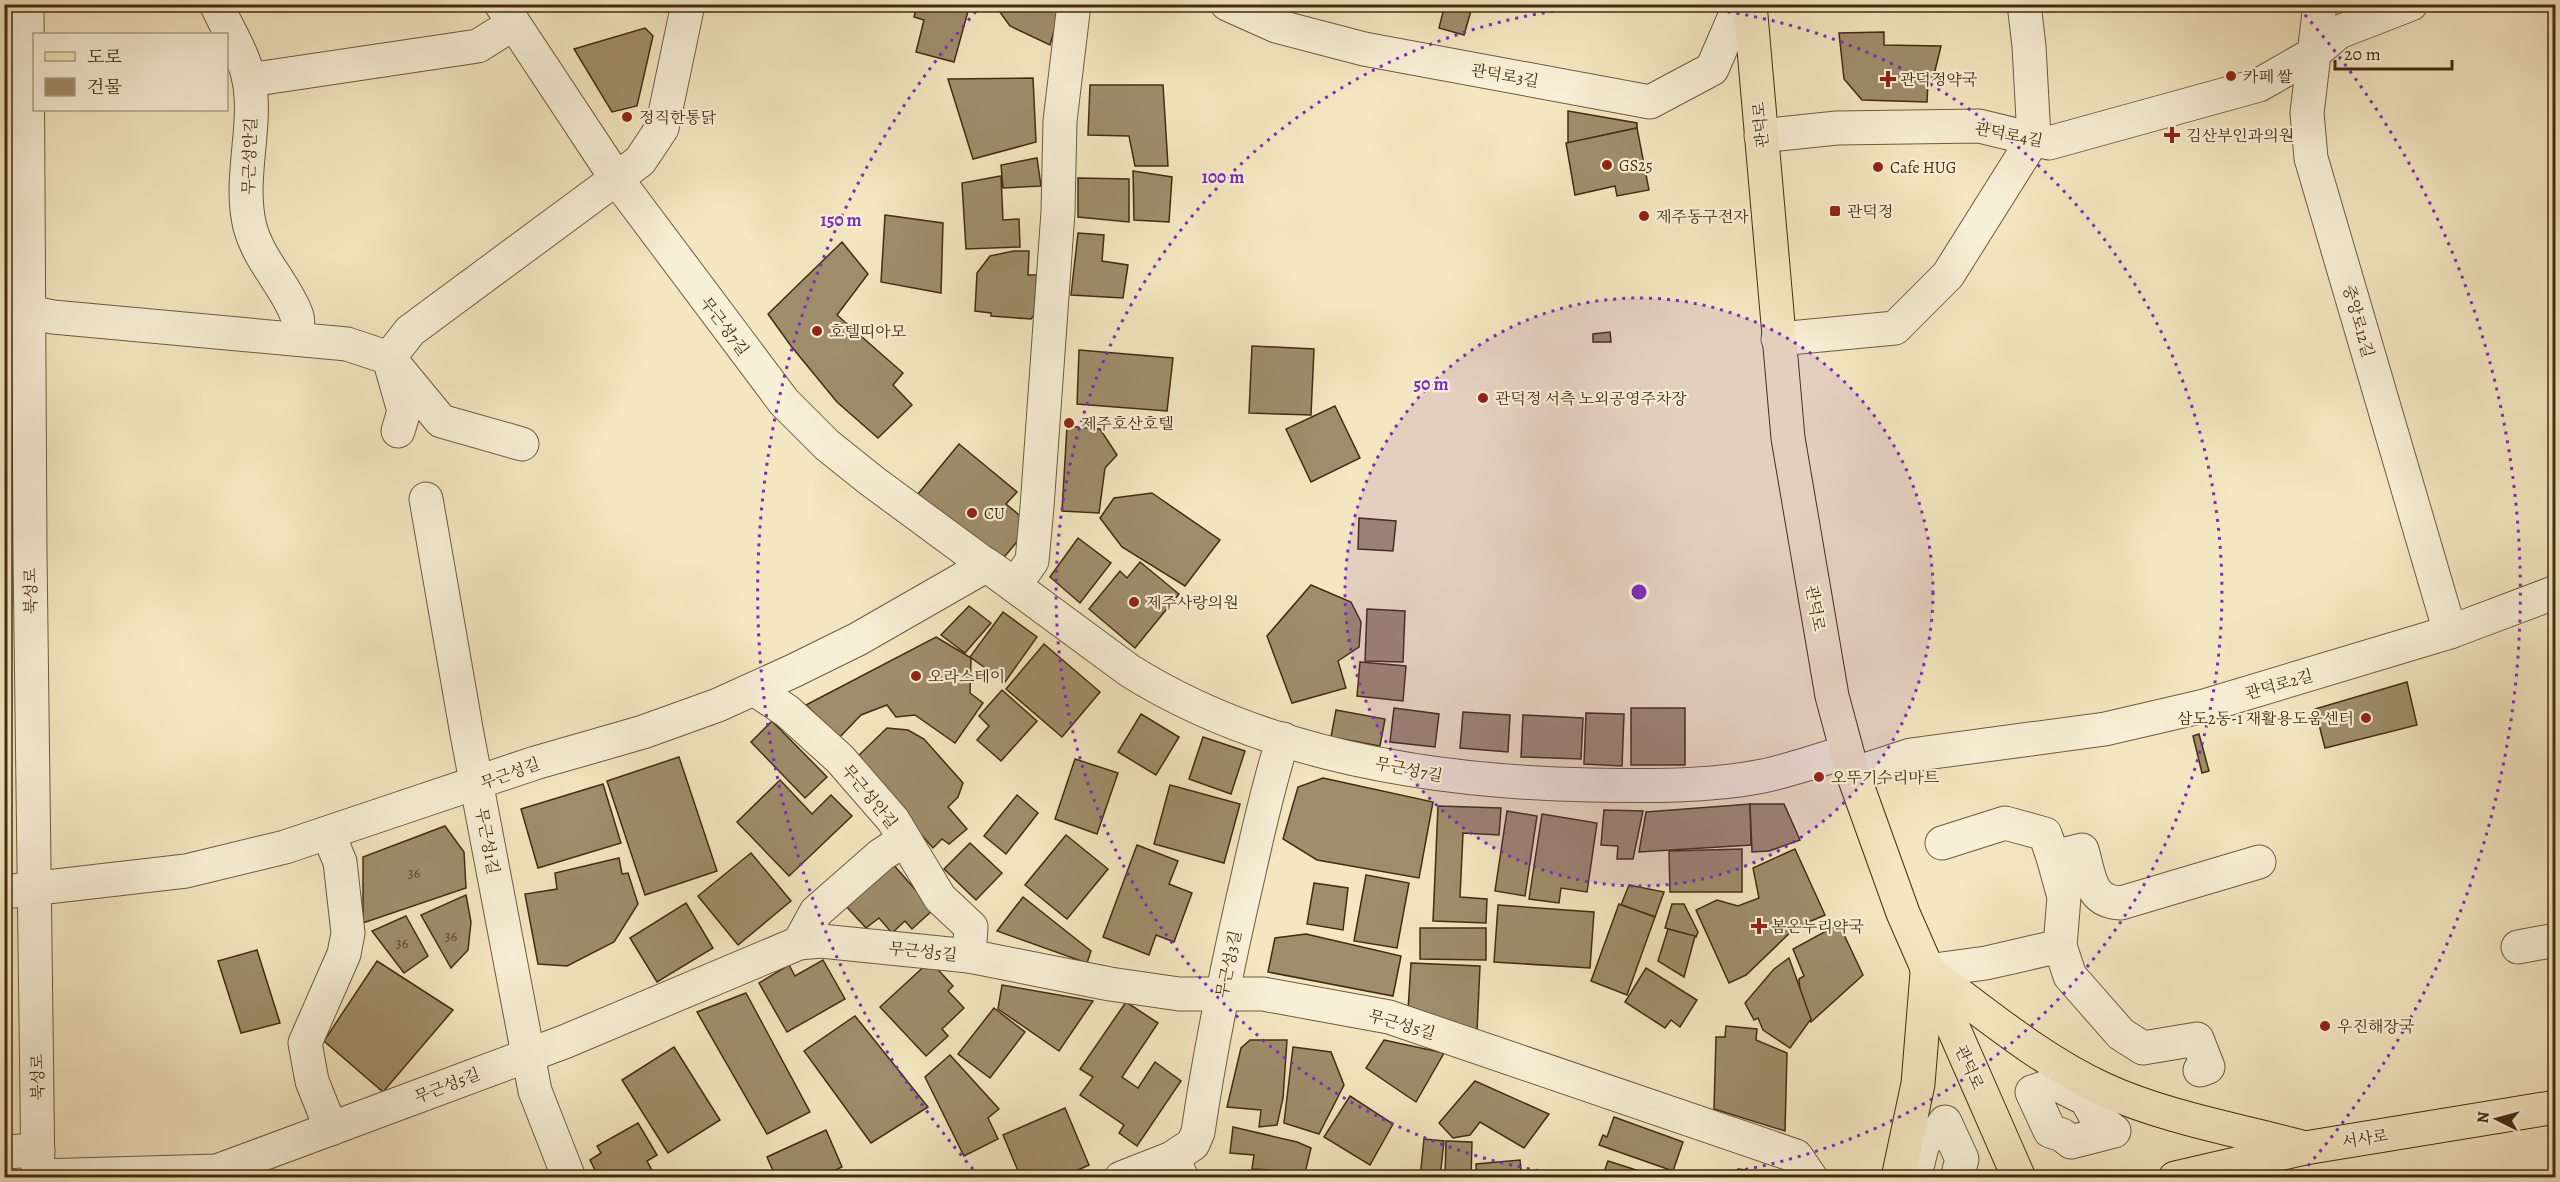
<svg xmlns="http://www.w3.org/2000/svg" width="2560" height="1182" font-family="Alegreya,'Noto Serif KR',serif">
  <rect width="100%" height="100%" fill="#f3e6c0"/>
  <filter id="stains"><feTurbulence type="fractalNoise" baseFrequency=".00333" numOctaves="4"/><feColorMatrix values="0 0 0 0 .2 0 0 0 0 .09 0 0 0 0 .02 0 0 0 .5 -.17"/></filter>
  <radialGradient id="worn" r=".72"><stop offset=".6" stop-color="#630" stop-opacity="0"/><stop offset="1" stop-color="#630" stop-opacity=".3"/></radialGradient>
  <g fill="#9f8d6c" stroke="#432c11" stroke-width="1.5">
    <polygon points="917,4 970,4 954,62 916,52 924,20 914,17"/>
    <polygon points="994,4 1056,4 1059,14 1050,45 1010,26"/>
    <polygon points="1445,4 1473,4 1464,35 1439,28"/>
    <polygon points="645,28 653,36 637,106 612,112 574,49"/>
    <polygon points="1884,32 1884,45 1941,46 1932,83 1928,82 1927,102 1862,100 1844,79 1839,33"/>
    <polygon points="1033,78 1036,142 973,159 948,79"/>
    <polygon points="1090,85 1163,85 1168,166 1135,166 1129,136 1088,135"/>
    <polygon points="1568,111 1637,123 1637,128 1568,143"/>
    <polygon points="1637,128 1649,190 1617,196 1615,186 1575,195 1566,143"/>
    <polygon points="1037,158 1041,186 1003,188 1001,165"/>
    <polygon points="1133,171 1172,177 1169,222 1134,220"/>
    <polygon points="1001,176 1003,220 1019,219 1020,247 966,249 962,183"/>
    <polygon points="1078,178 1129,179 1129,222 1078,217"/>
    <polygon points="885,215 943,223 941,293 881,282"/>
    <polygon points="1078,233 1104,235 1102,261 1128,265 1123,298 1071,295"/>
    <polygon points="842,242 868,274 837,315 903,373 893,385 912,405 878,438 837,402 791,346 768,314"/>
    <polygon points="1014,251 1029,251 1028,275 1037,275 1034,315 1031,319 991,316 991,313 975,311 977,273 990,256"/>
    <polygon points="1610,332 1611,342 1593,342 1593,334"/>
    <polygon points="1252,346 1314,349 1311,415 1249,413"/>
    <polygon points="1079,350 1173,358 1167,411 1077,404"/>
    <polygon points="1335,406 1360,458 1311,482 1286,429"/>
    <polygon points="1067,426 1100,429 1117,455 1105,468 1099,513 1062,511"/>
    <polygon points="959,444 1017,492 1006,504 1031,525 1000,562 918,494"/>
    <polygon points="1152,493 1220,540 1185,586 1122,547 1100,518 1114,498"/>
    <polygon points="1359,518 1396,521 1393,551 1358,549"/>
    <polygon points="1078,538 1111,563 1080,603 1050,577"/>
    <polygon points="1140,562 1179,594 1135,648 1089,609 1120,571 1127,578"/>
    <polygon points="1311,585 1351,602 1361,622 1359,647 1338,661 1346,688 1292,703 1267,636"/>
    <polygon points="969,606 991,623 965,653 941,635"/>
    <polygon points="1367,609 1405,611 1403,662 1365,661"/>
    <polygon points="1003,612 1037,637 1005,682 970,657"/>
    <polygon points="936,637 971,658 970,693 983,703 955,743 915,715 896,717 887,705 861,715 839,738 806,705"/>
    <polygon points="1044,644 1100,692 1062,737 1006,689"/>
    <polygon points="1360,662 1406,666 1403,701 1357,696"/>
    <polygon points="2407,682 2417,725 2325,748 2315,709"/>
    <polygon points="1002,690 1037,721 1001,761 977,740 989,726 979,716"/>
    <polygon points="1394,708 1439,714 1435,747 1390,742"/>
    <rect x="1631" y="708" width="54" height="57"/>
    <polygon points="1336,710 1385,719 1380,746 1331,737"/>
    <polygon points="1463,712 1510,715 1508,752 1460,748"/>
    <polygon points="1586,713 1624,714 1622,766 1584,764"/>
    <polygon points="1141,714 1179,737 1156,775 1118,752"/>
    <polygon points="1523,715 1583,718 1581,759 1521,757"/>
    <polygon points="772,721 827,777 805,798 751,742"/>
    <polygon points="887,728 908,730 924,739 963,783 958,797 948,807 967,829 949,844 942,839 933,848 855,759"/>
    <polygon points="2199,734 2209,771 2202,773 2193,736"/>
    <polygon points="1203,737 1245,751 1231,794 1189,779"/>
    <polygon points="679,757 717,871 645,895 607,781"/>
    <polygon points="1075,759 1118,773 1097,834 1055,819"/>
    <polygon points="1323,778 1433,802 1419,878 1317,860 1283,839 1298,787"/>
    <polygon points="780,780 812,814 831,795 852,816 789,876 737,822"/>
    <polygon points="603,784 621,843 538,868 521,809"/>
    <polygon points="1170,785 1240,804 1224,863 1154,844"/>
    <polygon points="1017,795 1038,813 1006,854 984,836"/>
    <polygon points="1750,804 1751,845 1639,852 1646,812"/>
    <polygon points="1750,804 1784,804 1800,840 1769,851 1752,852"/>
    <polygon points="1438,806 1501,808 1499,835 1463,833 1460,897 1487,899 1486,923 1433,921"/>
    <polygon points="1604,810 1643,811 1633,859 1617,859 1618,846 1601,845"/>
    <polygon points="1507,811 1537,816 1525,896 1495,891"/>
    <polygon points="1542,814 1597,823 1587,892 1561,888 1559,903 1529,899"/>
    <polygon points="445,826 464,852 466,888 363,923 363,857"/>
    <polygon points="1066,835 1108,869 1067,919 1025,885"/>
    <polygon points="970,843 1002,873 976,900 944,869"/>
    <polygon points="1137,845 1178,861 1169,884 1192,893 1174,942 1156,935 1149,955 1103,937"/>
    <polygon points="1742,849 1742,892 1670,892 1669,851"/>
    <polygon points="1795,849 1825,915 1795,928 1746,975 1729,983 1696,910 1717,900 1738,906 1759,898 1753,868"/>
    <polygon points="751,853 791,901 738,945 698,896"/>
    <polygon points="619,858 622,874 628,873 638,904 614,942 567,966 538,964 525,894 557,889 555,873"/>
    <polygon points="892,863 933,910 912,929 905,921 892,933 879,918 866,928 845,905"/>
    <polygon points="1366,875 1409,883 1397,948 1354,941"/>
    <polygon points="1314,883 1348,888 1343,930 1307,924"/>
    <polygon points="1629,885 1664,892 1655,917 1621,905"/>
    <polygon points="466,895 471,922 468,950 451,968 421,915"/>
    <polygon points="1023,897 1091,951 1087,963 997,931"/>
    <polygon points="686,903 713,948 657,982 630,938"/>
    <polygon points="1619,904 1655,917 1627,995 1591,981"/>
    <polygon points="1672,904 1684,904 1698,932 1696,937 1665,928"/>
    <polygon points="1498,905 1594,912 1590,968 1494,962"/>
    <polygon points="406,916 428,956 404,973 372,931"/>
    <polygon points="1839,924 1863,975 1811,1022 1800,990 1799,979 1804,976 1793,949"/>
    <polygon points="1420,928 1486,928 1486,960 1420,959"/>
    <polygon points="1668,929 1695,936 1684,977 1658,961"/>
    <polygon points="1306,934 1401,956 1393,996 1268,972 1275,938"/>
    <polygon points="257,950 280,1023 241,1033 218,961"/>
    <polygon points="1789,958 1811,1019 1790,1048 1763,1030 1758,1018 1754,1020 1745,1003 1774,969"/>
    <polygon points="823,960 845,999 787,1032 759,983 789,965 795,976"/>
    <polygon points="377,961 453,1010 383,1092 324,1041"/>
    <polygon points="930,961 953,986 948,991 964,1008 942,1029 948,1036 926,1056 880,1007"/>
    <polygon points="1411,963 1480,966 1477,1031 1408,1010"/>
    <polygon points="1646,968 1697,1000 1680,1027 1671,1020 1665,1028 1625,1002"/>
    <polygon points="1002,985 1093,1001 1059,1051 998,1009"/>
    <polygon points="746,993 810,1112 767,1134 697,1012"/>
    <polygon points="1126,1002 1158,1023 1122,1077 1138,1088 1155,1062 1181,1081 1137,1146 1119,1133 1124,1125 1080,1095 1093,1077 1080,1069"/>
    <polygon points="994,1008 1025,1032 990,1078 958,1054"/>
    <polygon points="855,1016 928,1107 871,1143 804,1051"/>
    <polygon points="1726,1026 1757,1029 1756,1040 1787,1053 1785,1131 1714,1109 1716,1037 1725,1037"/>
    <polygon points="1250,1040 1287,1040 1283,1098 1277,1125 1259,1127 1261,1110 1227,1107 1241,1048"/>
    <polygon points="1384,1040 1444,1053 1416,1102 1366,1068"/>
    <polygon points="674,1047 720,1120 668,1153 622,1080"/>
    <polygon points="1293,1047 1331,1052 1344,1085 1319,1134 1284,1123"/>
    <polygon points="950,1055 999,1109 988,1118 998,1139 964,1156 925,1077"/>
    <polygon points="1475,1081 1549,1114 1524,1148 1480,1122 1470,1135 1453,1138 1439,1123"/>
    <polygon points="1350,1096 1393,1124 1370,1165 1324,1137"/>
    <polygon points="1065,1108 1089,1165 1060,1178 1021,1178 1003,1135"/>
    <polygon points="1614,1117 1683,1142 1673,1171 1599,1145 1603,1135 1607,1137"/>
    <polygon points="638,1123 657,1155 647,1161 653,1172 643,1178 593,1178 595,1170 590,1160 601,1153 597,1146"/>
    <polygon points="1233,1127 1297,1142 1311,1148 1305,1173 1323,1175 1322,1178 1269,1178 1270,1170 1252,1169 1254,1155 1230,1153"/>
    <polygon points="826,1130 842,1167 819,1178 776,1178 767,1157"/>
    <polygon points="1424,1139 1444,1141 1440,1178 1420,1178"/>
    <polygon points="1446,1141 1472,1142 1471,1178 1445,1178"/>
    <polygon points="1520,1160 1522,1178 1477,1178 1476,1164"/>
    <polygon points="1608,1161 1652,1175 1652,1178 1602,1178"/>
    <polygon points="1738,1169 1745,1170 1744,1178 1735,1178"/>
    <polygon points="1746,1170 1778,1176 1777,1178 1744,1178"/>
  </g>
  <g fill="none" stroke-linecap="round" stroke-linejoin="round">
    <g stroke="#6f5a3d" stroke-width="35">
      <g id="minor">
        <polyline points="27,4 30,553 38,1178"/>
        <path d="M216,4C227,28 244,54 249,80C258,128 238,178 250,227C259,261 286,285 297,316C299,322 297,332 296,339"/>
        <path d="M501,4L616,178L784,402L827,445L872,481L1130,671C1266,756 1434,782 1591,785C1648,786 1707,787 1763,776C1791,770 1819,760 1846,752"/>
        <polyline points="1227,4 1276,26 1364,49 1650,102 1712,69 1740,4"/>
        <polyline points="2320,4 2307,113 2311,158 2450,632"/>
        <polyline points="249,80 478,46 513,24"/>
        <polyline points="1761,136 1837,128 1979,126 2049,143 2259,85 2313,54 2339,32 2411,4"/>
        <polyline points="4,307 53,317 347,344 389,358"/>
        <polyline points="1778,339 1895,328 1948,275 2034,138 2029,46 2024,4"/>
        <polyline points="389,358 410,331 640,161 662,128 688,4"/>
        <polyline points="389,358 441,421 522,444"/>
        <polyline points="392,369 404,411 398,431"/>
        <polyline points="426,499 467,734 535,1091 569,1178"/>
        <polyline points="754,689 787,711 840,759 893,820 940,898 971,927 969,956"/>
        <polyline points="1853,774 1911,755 2105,729 2204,706 2450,632 2556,592"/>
        <polyline points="328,833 340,862 348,933 344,954 305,1043 312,1081 331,1129"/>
        <path d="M1942,843L2005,823L2045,834L2053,857L2082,850C2090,876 2089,902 2121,903L2259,862"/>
        <polyline points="2053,857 2064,897 2060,946 2070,976 2121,1034 2143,1048 2197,1039 2208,1067 2200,1070"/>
        <polyline points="4,892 186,871 285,847 535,763 643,732 718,705 793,671 858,639 987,565 1015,585 1032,561 1037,507 1058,212 1060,121 1074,4"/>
        <polyline points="799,943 816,912 881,855 904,840"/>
        <polyline points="2518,947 2556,940"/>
        <polyline points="1927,971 1986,963 2060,946"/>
        <polygon points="2056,1084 2086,1099 2096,1117 2114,1131 2071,1142 2062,1135 2050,1131 2032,1092"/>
        <polyline points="4,1152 38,1150"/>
        <polyline points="38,1176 217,1171 564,1042 799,943 821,941 969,956 1110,984 1179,994 1263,994 1389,1017 1796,1156 1811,1178"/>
        <polyline points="1121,1178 1172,1158"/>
        <path d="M1182,1178L1172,1158L1193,1144L1198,1132C1211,1044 1229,958 1249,872C1259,827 1269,783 1283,739"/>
        <polyline points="1919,1178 1916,1171 1924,1139 1937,1133 1945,1122 1962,1159 1957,1178"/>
      </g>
    </g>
    <g stroke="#432c11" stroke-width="35">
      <g id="major">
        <polyline points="1750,4 1788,438 1832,696 1853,774 1903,913 2019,1178"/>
        <path d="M1929,972C1985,1013 2040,1060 2103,1089C2166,1118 2239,1130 2305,1148"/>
        <polyline points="1898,1178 1918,1084 1927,973"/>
        <polyline points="2175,1178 2305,1148 2556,1107"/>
      </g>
    </g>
    <use href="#minor" stroke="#f7efd6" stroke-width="33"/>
    <use href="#major" stroke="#f3e6c0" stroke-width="33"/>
  </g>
  <circle cx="1639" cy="592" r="294" fill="#7b2cbf" fill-opacity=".12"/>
  <g fill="none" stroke="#7b2cbf" stroke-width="3" stroke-dasharray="3 6">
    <circle cx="1639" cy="592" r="294"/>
    <path d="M1583 1177A588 588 0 0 1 1613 5M1665 5A588 588 0 0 1 1695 1177"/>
    <path d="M979 1176A881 881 0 0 1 979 8M2299 8A881 881 0 0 1 2299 1176"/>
  </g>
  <g fill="#8f2418" stroke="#f7efd6" stroke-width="2">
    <circle cx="2231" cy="76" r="6"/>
    <path d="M1885 70h6v6h6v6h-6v6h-6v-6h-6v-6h6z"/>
    <circle cx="627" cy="117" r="6"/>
    <path d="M2169 126h6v6h6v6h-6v6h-6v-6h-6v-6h6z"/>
    <circle cx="1607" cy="165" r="6"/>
    <circle cx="1878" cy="167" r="6"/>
    <rect x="1829" y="205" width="12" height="12" rx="3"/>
    <circle cx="1644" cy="216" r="6"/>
    <circle cx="817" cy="331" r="6"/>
    <circle cx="1483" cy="398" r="6"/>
    <circle cx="1069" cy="423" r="6"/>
    <circle cx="972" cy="513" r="6"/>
    <circle cx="1134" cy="602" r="6"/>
    <circle cx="916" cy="676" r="6"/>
    <circle cx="2366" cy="718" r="6"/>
    <circle cx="1819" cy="777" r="6"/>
    <path d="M1756 917h6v6h6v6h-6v6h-6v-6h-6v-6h6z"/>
    <circle cx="2325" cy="1026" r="6"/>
  </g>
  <g text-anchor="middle" stroke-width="4.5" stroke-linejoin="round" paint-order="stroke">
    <g font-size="14" fill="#5a4428">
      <text x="414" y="878">36</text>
      <text x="451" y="941">36</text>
      <text x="402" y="948">36</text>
    </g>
    <g font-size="16" fill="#432c11" stroke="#f7efd6">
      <text transform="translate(1505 75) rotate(10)" y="6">관덕로3길</text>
      <text transform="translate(1760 125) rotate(-95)" y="6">관덕로</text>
      <text transform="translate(2009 134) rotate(11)" y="6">관덕로4길</text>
      <text transform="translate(249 156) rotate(-88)" y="6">무근성안길</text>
      <text transform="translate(2359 321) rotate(74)" y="6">중앙로12길</text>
      <text transform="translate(725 326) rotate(53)" y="6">무근성7길</text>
      <text transform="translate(30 591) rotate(-91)" y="6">북성로</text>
      <text transform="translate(1816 608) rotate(80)" y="6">관덕로</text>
      <text transform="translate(2279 684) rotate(-16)" y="6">관덕로2길</text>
      <text transform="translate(1409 769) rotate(11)" y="6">무근성7길</text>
      <text transform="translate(510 773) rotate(-20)" y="6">무근성길</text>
      <text transform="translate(870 796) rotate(51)" y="6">무근성안길</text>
      <text transform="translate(488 841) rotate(79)" y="6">무근성1길</text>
      <text transform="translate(923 951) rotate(6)" y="6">무근성5길</text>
      <text transform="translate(1228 964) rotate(-78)" y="6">무근성3길</text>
      <text transform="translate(1402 1024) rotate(16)" y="6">무근성5길</text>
      <text transform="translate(1970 1067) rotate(66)" y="6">관덕로</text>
      <text transform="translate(37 1077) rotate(-91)" y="6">북성로</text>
      <text transform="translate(447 1085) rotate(-21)" y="6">무근성5길</text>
      <text transform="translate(2365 1138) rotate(-9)" y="6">서사로</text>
    </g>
    <g font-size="16" fill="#432c11" stroke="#f7efd6" text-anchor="start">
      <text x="2243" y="82">카페 쌀</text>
      <text x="1900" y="85">관덕정약국</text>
      <text x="639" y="123">정직한통닭</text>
      <text x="2186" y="141">김산부인과의원</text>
      <text x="1619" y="171">GS25</text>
      <text x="1890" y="173">Cafe HUG</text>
      <text x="1847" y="217">관덕정</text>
      <text x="1656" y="222">제주동구전자</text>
      <text x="829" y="337">호텔띠아모</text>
      <text x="1495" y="404">관덕정 서측 노외공영주차장</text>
      <text x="1081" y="429">제주호산호텔</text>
      <text x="984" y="519">CU</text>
      <text x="1146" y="608">제주사랑의원</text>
      <text x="928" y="682">오라스테이</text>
      <text x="2354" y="724" text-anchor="end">삼도2동-1 재활용도움센터</text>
      <text x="1831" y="783">오뚜기수리마트</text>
      <text x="1771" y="932">봄온누리약국</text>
      <text x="2337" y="1032">우진해장국</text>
    </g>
  </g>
  <circle cx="1639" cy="592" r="9" fill="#7b2cbf" stroke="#f7efd6" stroke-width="3"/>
  <g font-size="18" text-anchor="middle" font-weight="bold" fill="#7b2cbf" stroke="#f7efd6" stroke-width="4.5" stroke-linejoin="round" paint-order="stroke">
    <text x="1223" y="183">100 m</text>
    <text x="841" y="226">150 m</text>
    <text x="1431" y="390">50 m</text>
  </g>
  <rect width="2560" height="1182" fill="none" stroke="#f3e6c0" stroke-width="24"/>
  <rect x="6" y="6" width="2548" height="1170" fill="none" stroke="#432c11" stroke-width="3"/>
  <rect x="12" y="12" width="2536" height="1158" fill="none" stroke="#432c11" stroke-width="1.5"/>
  <rect x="33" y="33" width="195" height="78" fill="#f7efd6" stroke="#afa187" stroke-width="1.5"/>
  <rect x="45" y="52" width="30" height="9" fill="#f3e6c0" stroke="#afa187" stroke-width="1.5"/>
  <text x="87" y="63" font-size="18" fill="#432c11">도로</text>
  <rect x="45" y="78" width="30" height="18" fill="#9f8d6c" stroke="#afa187" stroke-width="1.5"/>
  <text x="87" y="93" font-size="18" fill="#432c11">건물</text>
  <g transform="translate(2497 1119) rotate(276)" stroke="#f7efd6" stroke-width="4.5" paint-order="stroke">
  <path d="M0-4.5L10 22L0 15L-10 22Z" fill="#432c11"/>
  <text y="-9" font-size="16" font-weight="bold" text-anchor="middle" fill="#432c11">N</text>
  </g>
  <path d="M2335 60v9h117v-9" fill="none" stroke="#432c11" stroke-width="3"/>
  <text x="2344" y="60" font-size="18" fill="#432c11" stroke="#f7efd6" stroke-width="4.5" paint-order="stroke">20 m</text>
  <rect width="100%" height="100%" filter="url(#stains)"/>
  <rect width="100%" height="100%" fill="url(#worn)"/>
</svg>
